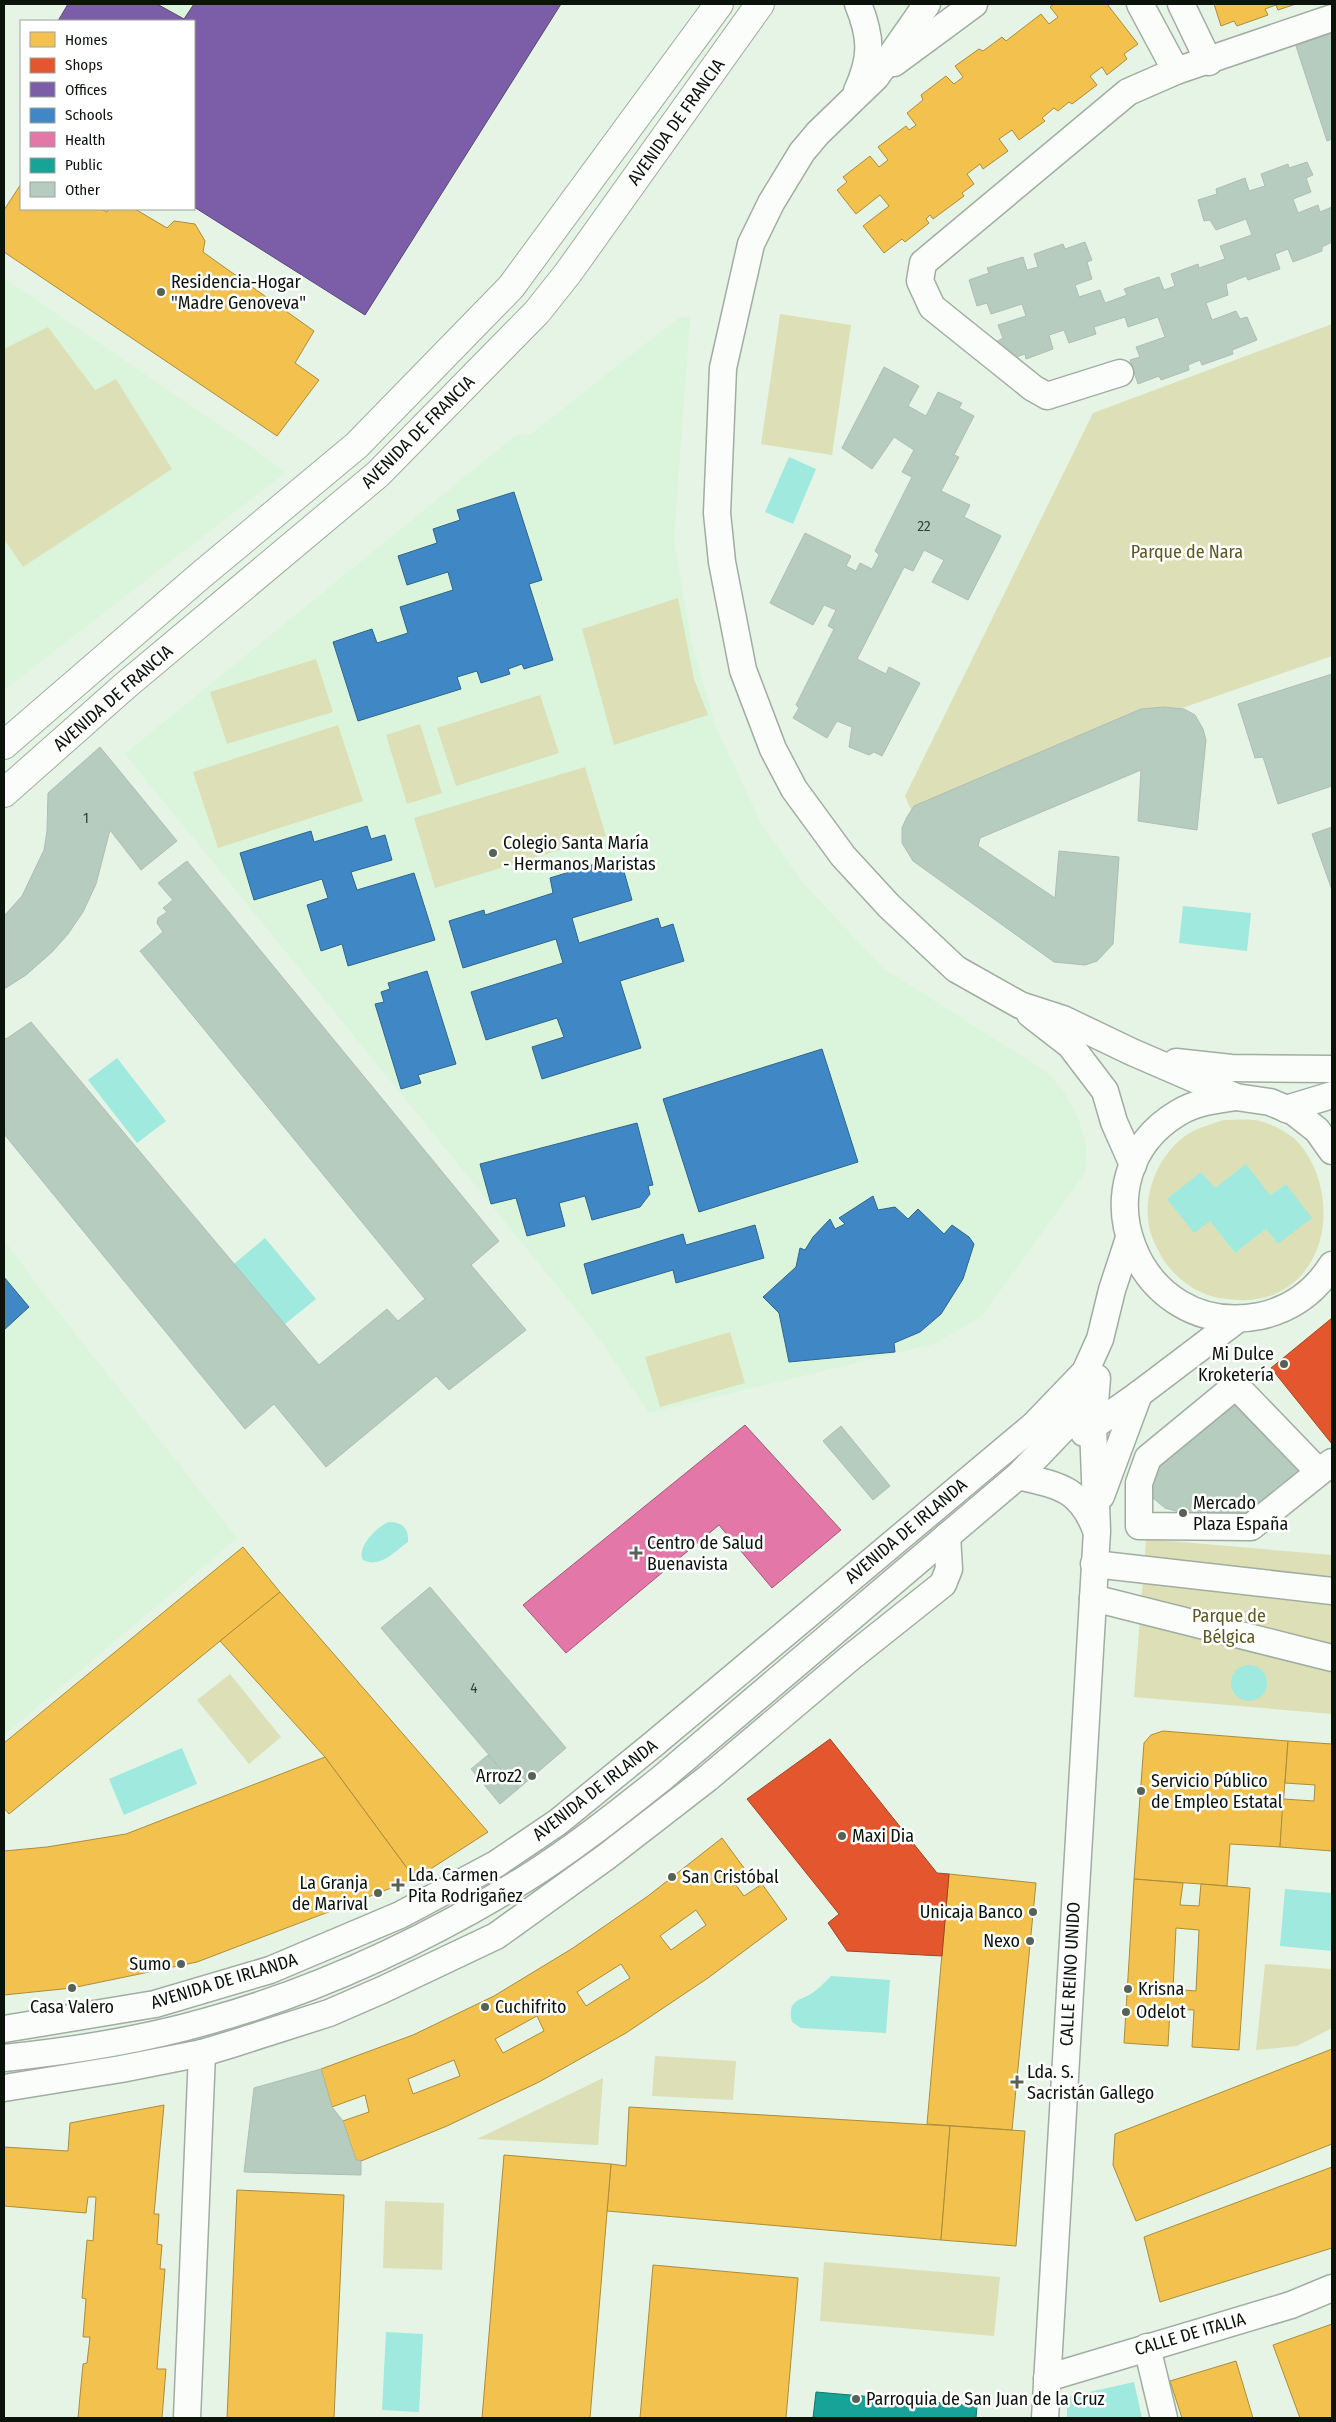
<svg xmlns="http://www.w3.org/2000/svg" width="1336" height="2422" font-family="'Fira Sans Condensed',sans-serif">
  <rect width="100%" height="100%" fill="#e5f4e5"/>
  <g fill="#dbf5dc">
    <polygon points="157,4 194,4 184,19"/>
    <polygon points="4,278 253,448 285,473 4,690"/>
    <polygon points="681,316 690,318 674,540 691,640 715,725 761,823 803,883 884,969 1047,1072 1063,1090 1079,1120 1087,1149 1085,1173 982,1316 934,1344 649,1413 596,1334 125,754 516,435 531,434"/>
    <polygon points="4,1240 47,1298 237,1538 4,1735"/>
  </g>
  <g fill="#dde0b6" fill-rule="evenodd">
    <polygon points="780,314 851,325 832,455 761,444"/>
    <polygon points="1332,324 1332,656 1142,722 916,821 905,796 1093,413"/>
    <polygon points="48,327 95,390 116,379 172,469 23,567 4,539 4,349"/>
    <polygon points="678,598 694,679 708,715 614,745 582,629"/>
    <polygon points="316,659 333,712 227,744 210,692"/>
    <polygon points="540,695 559,753 456,786 437,728"/>
    <polygon points="420,724 442,793 407,804 386,735"/>
    <polygon points="338,725 363,801 218,848 193,772"/>
    <polygon points="585,767 606,836 435,888 414,818"/>
    <path d="M1224,1120C1233,1120 1244,1119 1254,1120C1269,1122 1283,1130 1295,1139C1336,1180 1336,1267 1275,1294C1259,1301 1242,1301 1226,1299C1200,1297 1173,1278 1160,1254C1158,1249 1154,1243 1152,1237C1138,1199 1159,1148 1195,1130C1204,1126 1214,1123 1224,1120ZM1201,1172L1214,1189L1270,1195L1286,1184L1278,1244L1266,1229L1235,1253L1210,1221Z"/>
    <polygon points="730,1332 745,1383 660,1407 645,1357"/>
    <polygon points="1146,1539 1332,1555 1332,1714 1134,1697"/>
    <polygon points="230,1674 281,1737 249,1764 197,1700"/>
    <polygon points="1265,1964 1332,1969 1332,2028 1297,2046 1256,2050"/>
    <polygon points="655,2056 736,2061 733,2100 652,2096"/>
    <polygon points="603,2078 598,2145 477,2139"/>
    <polygon points="385,2201 444,2203 442,2270 383,2268"/>
    <polygon points="824,2262 1000,2277 994,2336 820,2321"/>
  </g>
  <g fill="#9fe9df">
    <polygon points="789,457 816,469 793,524 765,512"/>
    <polygon points="1183,906 1251,913 1247,951 1179,943"/>
    <polygon points="117,1058 166,1121 137,1143 88,1080"/>
    <polygon points="1246,1164 1270,1195 1286,1184 1312,1218 1278,1244 1266,1229 1235,1253 1210,1221 1194,1233 1167,1199 1201,1172 1215,1188"/>
    <polygon points="265,1238 316,1299 285,1324 234,1264"/>
    <path d="M389,1522C402,1522 409,1528 408,1542C395,1551 380,1569 363,1560C356,1548 377,1526 389,1522Z"/>
    <circle cx="1249" cy="1683" r="18"/>
    <polygon points="182,1748 197,1784 124,1815 109,1779"/>
    <polygon points="1285,1889 1332,1893 1332,1951 1280,1946"/>
    <path d="M831,1976L890,1980L886,2033L801,2028L792,2022C788,2002 795,2002 809,1995C817,1991 825,1982 831,1976Z"/>
    <polygon points="386,2332 423,2334 419,2412 382,2410"/>
    <polygon points="1134,2382 1142,2418 1067,2418 1067,2397"/>
  </g>
  <g fill="#f2c14e" stroke="#ac8d3a" fill-rule="evenodd">
    <polygon points="1054,4 1107,4 1138,44 1124,54 1127,59 1107,75 1102,67 1090,76 1097,85 1072,104 1069,102 1058,111 1054,108 1042,118 1045,121 1019,140 1012,130 999,139 1008,151 983,169 980,164 967,174 974,184 962,193 964,196 933,219 930,215 926,219 929,223 905,242 902,239 884,253 863,226 889,206 880,195 856,214 837,190 847,182 843,177 870,156 879,167 888,160 878,147 906,126 909,130 916,125 907,113 923,100 921,95 946,76 954,84 963,77 955,66 979,49 983,51 1002,37 1006,41 1041,14 1049,24 1058,17 1050,7"/>
    <polygon points="1214,4 1296,4 1278,10 1276,5 1265,9 1268,15 1237,26 1234,21 1221,26"/>
    <polygon points="21,184 21,209 101,209 107,212 109,209 135,209 167,228 174,221 195,224 205,241 203,252 314,331 295,363 319,380 277,436 4,252 4,210"/>
    <polygon points="243,1547 280,1592 9,1814 4,1808 4,1743"/>
    <polygon points="280,1592 488,1832 415,1879 325,1757 220,1641"/>
    <polygon points="1163,1731 1288,1741 1280,1847 1230,1844 1227,1886 1134,1879 1144,1743 1151,1735"/>
    <polygon points="1288,1741 1332,1744 1332,1851 1280,1847 1283,1799 1314,1801 1315,1785 1285,1783"/>
    <polygon points="325,1757 415,1879 197,1962 72,1988 4,1995 4,1851 47,1847 126,1834"/>
    <path d="M722,1838L747,1872L733,1881L744,1896L762,1884L787,1919L708,1978L626,2033L539,2082L447,2126L361,2161L356,2160L343,2121L369,2112L365,2095L332,2107L321,2069L413,2035L494,1996L573,1948L648,1896ZM696,1910L706,1925L671,1950L660,1936ZM621,1964L630,1978L586,2006L577,1992ZM537,2016L544,2031L503,2053L495,2039ZM454,2060L460,2076L413,2094L408,2079Z"/>
    <polygon points="949,1874 1036,1883 1012,2130 927,2124"/>
    <path d="M1134,1879L1183,1883L1180,1905L1199,1906L1201,1884L1250,1888L1239,2050L1192,2047L1194,2010L1170,2009L1168,2046L1124,2043ZM1176,1928L1199,1930L1196,1991L1173,1989Z"/>
    <polygon points="1332,2049 1332,2144 1136,2221 1113,2165 1115,2134"/>
    <polygon points="164,2105 154,2214 159,2214 157,2244 162,2245 160,2269 165,2269 157,2369 166,2369 162,2418 78,2418 83,2364 87,2363 90,2337 83,2337 86,2299 82,2298 87,2240 93,2241 96,2197 88,2197 86,2213 4,2206 4,2147 68,2151 70,2123"/>
    <polygon points="629,2107 950,2126 941,2240 607,2211 611,2164 626,2166"/>
    <polygon points="950,2126 1025,2131 1016,2246 941,2240"/>
    <polygon points="504,2155 611,2164 590,2418 482,2418"/>
    <polygon points="1332,2167 1332,2248 1160,2302 1144,2237"/>
    <polygon points="237,2190 344,2195 334,2418 227,2418"/>
    <polygon points="653,2265 798,2278 786,2418 640,2418"/>
    <polygon points="1332,2324 1332,2418 1300,2418 1273,2345"/>
    <polygon points="1236,2361 1253,2418 1182,2418 1170,2381"/>
  </g>
  <g fill="#e4572e" stroke="#a34324">
    <polygon points="1332,1318 1332,1444 1271,1368"/>
    <polygon points="830,1739 937,1873 949,1874 942,1956 847,1951 828,1923 839,1914 747,1799"/>
  </g>
  <polygon fill="#7b5ea7" stroke="#594878" points="68,4 157,4 184,19 194,4 561,4 365,315 194,207 194,21 58,21"/>
  <g fill="#3f88c5" stroke="#2f658d">
    <polygon points="514,492 542,580 529,584 553,660 524,669 522,664 508,669 510,674 481,683 477,671 457,677 461,689 358,721 333,642 372,629 377,643 408,633 400,607 453,590 448,572 407,585 398,556 437,543 433,529 460,520 457,510"/>
    <polygon points="367,826 371,839 385,835 392,860 351,872 357,890 414,873 435,940 348,966 342,944 321,951 307,905 328,898 322,879 254,900 240,853 311,831 314,842"/>
    <polygon points="611,859 614,871 623,868 632,900 572,918 579,943 658,918 661,928 673,924 684,961 620,981 641,1048 542,1079 532,1047 564,1037 557,1018 486,1040 471,992 563,963 556,939 463,968 449,921 484,910 485,915 553,893 550,878"/>
    <polygon points="427,971 456,1064 418,1075 421,1083 401,1089 375,1004 384,1002 381,992 390,989 388,983"/>
    <polygon points="822,1049 858,1162 699,1212 663,1099"/>
    <polygon points="637,1123 653,1185 648,1186 650,1194 640,1207 592,1220 585,1196 559,1203 565,1226 527,1236 516,1198 491,1204 480,1164"/>
    <polygon points="873,1196 878,1210 895,1207 908,1219 918,1209 944,1234 952,1225 969,1237 974,1244 963,1279 941,1314 920,1332 894,1343 895,1352 789,1362 779,1313 763,1297 796,1267 800,1248 805,1250 813,1237 830,1219 835,1229 845,1224 839,1218"/>
    <polygon points="755,1225 764,1258 676,1283 673,1270 592,1294 584,1264 683,1234 686,1245"/>
    <polygon points="4,1277 29,1307 4,1330"/>
  </g>
  <polygon fill="#e377a8" stroke="#a25979" points="745,1425 841,1530 772,1588 719,1525 566,1653 523,1605"/>
  <polygon fill="#17a398" stroke="#13786e" points="816,2392 977,2406 976,2418 813,2418"/>
  <g fill="#b5ccbf" stroke="#b0bdb4">
    <polygon points="1332,33 1332,139 1327,141 1296,46"/>
    <polygon points="1307,162 1313,175 1306,178 1311,192 1293,199 1298,213 1318,205 1320,212 1332,207 1332,242 1322,247 1322,251 1293,262 1288,249 1275,254 1280,269 1248,280 1246,276 1226,284 1228,295 1206,303 1212,320 1236,311 1240,319 1247,317 1257,340 1232,350 1233,354 1202,365 1200,360 1188,365 1189,370 1161,380 1159,376 1138,384 1130,360 1140,357 1136,347 1165,337 1158,317 1128,327 1125,317 1094,327 1096,334 1069,343 1064,330 1049,335 1053,349 1026,359 1025,354 1002,362 996,342 1003,338 998,325 1026,316 1022,304 991,314 987,303 977,306 969,280 989,273 987,268 1023,257 1027,270 1038,267 1034,254 1063,244 1065,249 1085,242 1092,260 1087,262 1092,279 1075,285 1079,297 1100,290 1105,303 1127,295 1124,289 1159,277 1164,290 1175,286 1171,274 1198,264 1199,268 1225,259 1220,246 1252,235 1246,219 1216,230 1210,220 1204,221 1198,200 1217,194 1216,189 1245,178 1249,191 1265,186 1261,174 1288,164 1289,168"/>
    <polygon points="884,367 919,386 908,406 926,416 938,392 962,403 959,408 974,416 954,455 959,457 941,491 970,505 964,517 1001,536 968,600 932,582 944,560 924,550 913,571 904,567 857,659 886,674 889,667 920,683 882,756 874,752 869,755 849,747 852,727 837,721 827,738 793,718 799,708 796,705 834,629 828,626 836,610 824,605 813,625 770,603 805,533 851,556 846,566 856,571 860,563 872,569 879,555 875,551 912,477 902,472 914,450 894,437 872,469 842,448"/>
    <polygon points="1332,674 1332,786 1278,804 1263,757 1255,758 1238,704"/>
    <polygon points="1164,707 1184,709 1195,715 1203,729 1206,740 1197,830 1138,821 1141,770 980,838 978,846 1055,898 1059,851 1119,857 1113,944 1097,961 1085,965 1054,962 913,861 902,843 902,828 907,817 914,806 1141,709"/>
    <polygon points="100,747 177,841 141,870 110,830 96,884 83,912 68,934 52,952 26,975 4,989 4,916 22,896 44,850 47,831 48,793"/>
    <polygon points="1332,827 1332,890 1312,834"/>
    <polygon points="187,861 499,1241 471,1265 526,1330 449,1390 436,1376 326,1467 274,1404 245,1429 4,1134 4,1037 6,1039 31,1022 319,1365 387,1309 398,1321 425,1299 140,951 163,932 157,923 158,918 167,912 163,908 173,900 158,883"/>
    <polygon points="1238,1392 1311,1474 1257,1516 1183,1513 1165,1508 1153,1498 1147,1485 1158,1456"/>
    <polygon points="841,1426 890,1486 873,1500 823,1441"/>
    <polygon points="430,1587 566,1748 518,1789 381,1628"/>
    <polygon points="488,1755 518,1789 500,1804 471,1769"/>
    <polygon points="321,2069 332,2107 343,2121 356,2160 361,2161 361,2175 244,2172 254,2088"/>
  </g>
  <g fill="none" stroke-linecap="round" stroke-linejoin="round">
    <g stroke="#a1ada1" stroke-width="29">
      <g id="minor">
        <polyline points="927,4 876,77 818,133 802,152 771,203 751,244 723,368 717,513 722,562 743,670 773,749 794,789 843,856 889,906 956,969 1020,1005 1063,1019 1132,1052 1236,1097 1270,1102 1294,1112 1317,1130 1332,1151"/>
        <polyline points="1140,4 1176,71"/>
        <polyline points="1181,4 1209,62"/>
        <polyline points="894,63 974,4"/>
        <path d="M857,91C872,58 872,38 858,4"/>
        <polyline points="1120,373 1047,396 1033,388 932,307 920,281 923,263 1128,92 1176,71 1332,18"/>
        <polyline points="1030,1014 1070,1045 1105,1091 1114,1122 1133,1165"/>
        <polyline points="1176,1062 1231,1068 1332,1069"/>
        <path d="M1236,1097C1215,1100 1196,1102 1178,1113C1073,1176 1136,1341 1260,1316C1292,1309 1315,1292 1332,1265"/>
        <polyline points="1286,1109 1332,1095"/>
        <polyline points="1237,1387 1319,1472"/>
        <polyline points="1227,1393 1148,1458 1139,1483 1139,1526 1251,1527 1332,1462"/>
        <polyline points="1084,1433 1139,1394 1238,1319"/>
        <path d="M1018,1476C1060,1486 1080,1488 1096,1530"/>
        <polyline points="1101,1496 1139,1394"/>
        <polyline points="1094,1564 1332,1591"/>
        <polyline points="1093,1598 1332,1658"/>
        <polyline points="4,2029 155,2004 270,1970 400,1915 496,1864 558,1822 656,1742 1034,1425 1084,1373"/>
        <path d="M4,2058C72,2051 142,2040 208,2021C319,1990 427,1939 525,1879C573,1849 618,1813 662,1778L1018,1476L1065,1427L1076,1411L1086,1370L1100,1339L1112,1290L1129,1238"/>
        <polyline points="4,2088 121,2069 202,2053 232,2044 329,2013 382,1990 496,1936 606,1857 708,1778 850,1658 943,1584 949,1569 947,1536"/>
        <polyline points="1147,2347 1164,2418"/>
        <polyline points="1047,2378 1291,2305 1332,2288"/>
        <polyline points="187,2418 202,2053"/>
        <polyline points="1045,2418 1097,1531 1093,1426 1097,1378"/>
      </g>
    </g>
    <g stroke="#a1ada1" stroke-width="30">
      <g id="major">
        <polyline points="4,745 201,575 357,445 511,287 719,4"/>
        <polyline points="4,793 126,685 378,474 537,312 568,273 760,4"/>
      </g>
    </g>
    <use href="#minor" stroke="#fbfdfb" stroke-width="26"/>
    <use href="#major" stroke="#fbfdfb" stroke-width="28"/>
  </g>
  <g fill="#576257" stroke="#fff" stroke-width="2">
    <circle cx="161" cy="292" r="5"/>
    <circle cx="493" cy="853" r="5"/>
    <circle cx="1284" cy="1364" r="5"/>
    <circle cx="1183" cy="1513" r="5"/>
    <path d="M633.5 1545.5h5v5h5v5h-5v5h-5v-5h-5v-5h5z"/>
    <circle cx="532" cy="1776" r="5"/>
    <circle cx="1141" cy="1791" r="5"/>
    <circle cx="842" cy="1836" r="5"/>
    <circle cx="672" cy="1877" r="5"/>
    <path d="M395.5 1877.5h5v5h5v5h-5v5h-5v-5h-5v-5h5z"/>
    <circle cx="378" cy="1893" r="5"/>
    <circle cx="1033" cy="1912" r="5"/>
    <circle cx="1030" cy="1941" r="5"/>
    <circle cx="181" cy="1964" r="5"/>
    <circle cx="72" cy="1988" r="5"/>
    <circle cx="1128" cy="1989" r="5"/>
    <circle cx="485" cy="2007" r="5"/>
    <circle cx="1126" cy="2012" r="5"/>
    <path d="M1014.5 2074.5h5v5h5v5h-5v5h-5v-5h-5v-5h5z"/>
    <circle cx="856" cy="2399" r="5"/>
  </g>
  <g text-anchor="middle" stroke-width="5" stroke-linejoin="round" paint-order="stroke">
    <g font-size="15" fill="#354238">
      <text x="924" y="531">22</text>
      <text x="86" y="823">1</text>
      <text x="474" y="1693">4</text>
    </g>
    <g font-size="18" fill="#0a140b" stroke="#fff">
      <text transform="translate(676 122) rotate(-54)" y="6">AVENIDA DE FRANCIA</text>
      <text transform="translate(418 432) rotate(-45)" y="6">AVENIDA DE FRANCIA</text>
      <text transform="translate(113 698) rotate(-41)" y="6">AVENIDA DE FRANCIA</text>
      <text transform="translate(906 1531) rotate(-40)" y="6">AVENIDA DE IRLANDA</text>
      <text transform="translate(595 1790) rotate(-38)" y="6">AVENIDA DE IRLANDA</text>
      <text transform="translate(1070 1974) rotate(-87)" y="6">CALLE REINO UNIDO</text>
      <text transform="translate(224 1981) rotate(-17)" y="6">AVENIDA DE IRLANDA</text>
      <text transform="translate(1190 2334) rotate(-16)" y="6">CALLE DE ITALIA</text>
    </g>
    <g font-size="18" fill="#0a140b" stroke="#fff" text-anchor="start">
      <text x="171" y="288">Residencia-Hogar<tspan x="171" dy="21">"Madre Genoveva"</tspan></text>
      <text x="503" y="849">Colegio Santa María<tspan x="503" dy="21">- Hermanos Maristas</tspan></text>
      <text x="1274" y="1360" text-anchor="end">Mi Dulce<tspan x="1274" dy="21">Kroketería</tspan></text>
      <text x="1193" y="1509">Mercado<tspan x="1193" dy="21">Plaza España</tspan></text>
      <text x="647" y="1549">Centro de Salud<tspan x="647" dy="21">Buenavista</tspan></text>
      <text x="522" y="1782" text-anchor="end">Arroz2</text>
      <text x="1151" y="1787">Servicio Público<tspan x="1151" dy="21">de Empleo Estatal</tspan></text>
      <text x="852" y="1842">Maxi Dia</text>
      <text x="408" y="1881">Lda. Carmen<tspan x="408" dy="21">Pita Rodrigañez</tspan></text>
      <text x="682" y="1883">San Cristóbal</text>
      <text x="368" y="1889" text-anchor="end">La Granja<tspan x="368" dy="21">de Marival</tspan></text>
      <text x="1023" y="1918" text-anchor="end">Unicaja Banco</text>
      <text x="1020" y="1947" text-anchor="end">Nexo</text>
      <text x="171" y="1970" text-anchor="end">Sumo</text>
      <text x="1138" y="1995">Krisna</text>
      <text x="72" y="2013" text-anchor="middle">Casa Valero</text>
      <text x="495" y="2013">Cuchifrito</text>
      <text x="1136" y="2018">Odelot</text>
      <text x="1027" y="2078">Lda. S.<tspan x="1027" dy="21">Sacristán Gallego</tspan></text>
      <text x="866" y="2405">Parroquia de San Juan de la Cruz</text>
    </g>
    <g font-size="18" fill="#5c5620" stroke="#fff">
      <text x="1187" y="558">Parque de Nara</text>
      <text x="1229" y="1622">Parque de<tspan x="1229" dy="21">Bélgica</tspan></text>
    </g>
  </g>
  <rect width="1336" height="2422" fill="none" stroke="#0a140b" stroke-width="10"/>
  <rect x="20" y="20" width="175" height="190" fill="#ffffff" stroke="#9da19d"/>
  <rect x="30" y="32" width="25" height="15" fill="#f2c14e" stroke="#9da19d"/>
  <text x="65" y="45" font-size="15" fill="#0a140b">Homes</text>
  <rect x="30" y="58" width="25" height="15" fill="#e4572e" stroke="#9da19d"/>
  <text x="65" y="70" font-size="15" fill="#0a140b">Shops</text>
  <rect x="30" y="82" width="25" height="15" fill="#7b5ea7" stroke="#9da19d"/>
  <text x="65" y="95" font-size="15" fill="#0a140b">Offices</text>
  <rect x="30" y="108" width="25" height="15" fill="#3f88c5" stroke="#9da19d"/>
  <text x="65" y="120" font-size="15" fill="#0a140b">Schools</text>
  <rect x="30" y="132" width="25" height="15" fill="#e377a8" stroke="#9da19d"/>
  <text x="65" y="145" font-size="15" fill="#0a140b">Health</text>
  <rect x="30" y="158" width="25" height="15" fill="#17a398" stroke="#9da19d"/>
  <text x="65" y="170" font-size="15" fill="#0a140b">Public</text>
  <rect x="30" y="182" width="25" height="15" fill="#b5ccbf" stroke="#9da19d"/>
  <text x="65" y="195" font-size="15" fill="#0a140b">Other</text>
</svg>
